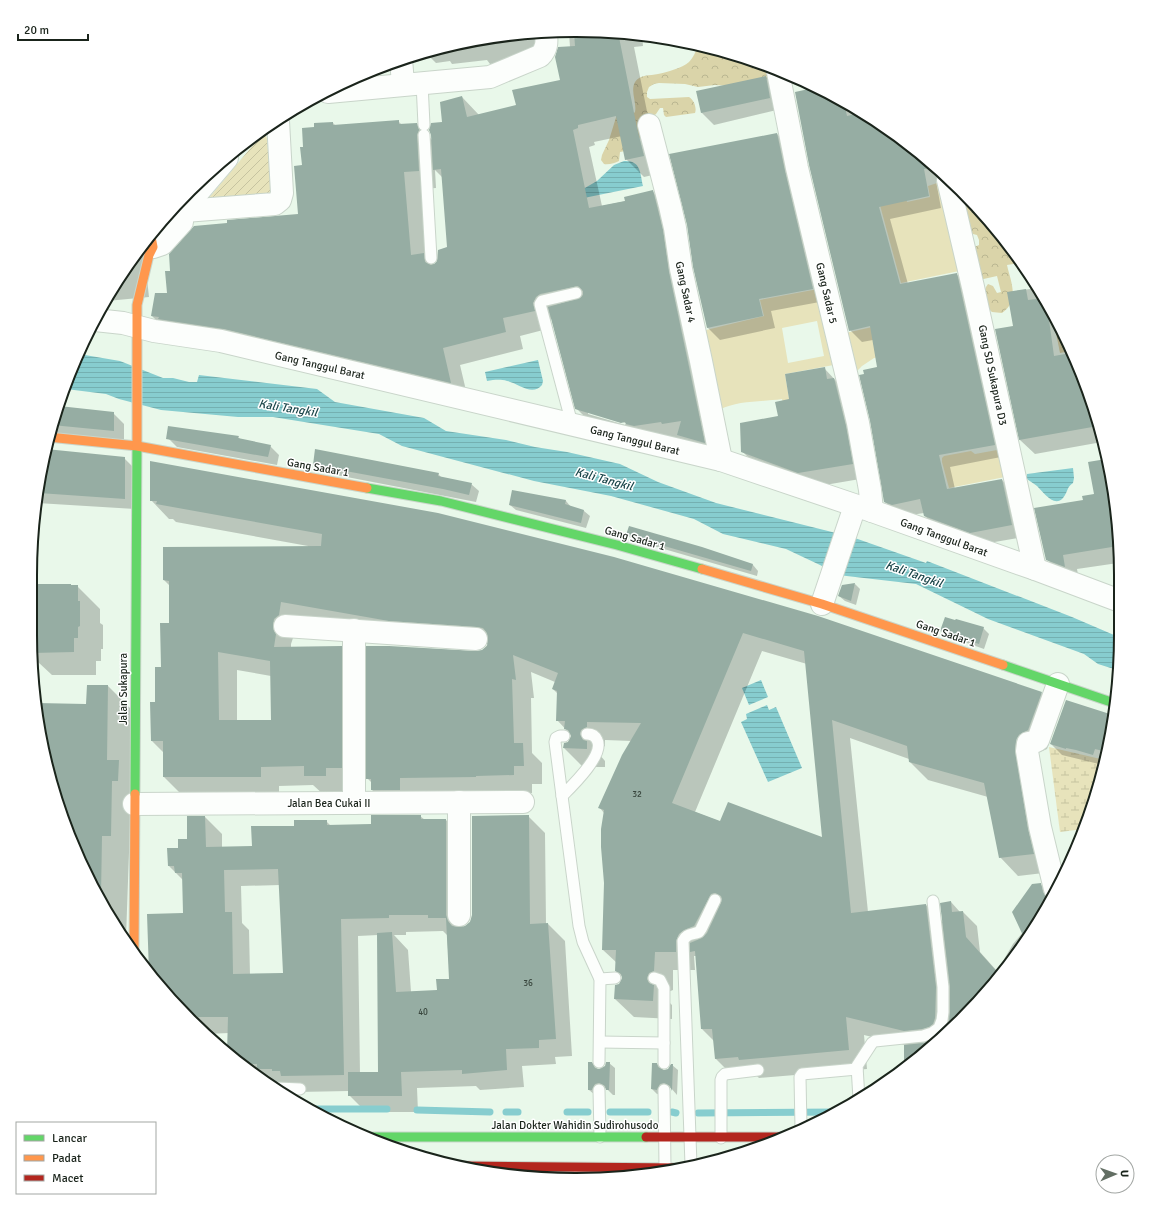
<svg xmlns="http://www.w3.org/2000/svg" width="1151" height="1210" font-family="Signika,sans-serif">
  <defs>
    <pattern id="forest-crowns" width="20" height="18" patternUnits="userSpaceOnUse"><rect width="20" height="18" fill="#dad4a9"/><path d="M2 6a3 3 0 1 1 6 0M12 15a3 3 0 1 1 6 0" fill="none" stroke="#bab691"/></pattern>
    <pattern id="wetland-marsh" width="20" height="14" patternUnits="userSpaceOnUse"><rect width="20" height="14" fill="#e7e3bb"/><path d="M1 5h8M5 5V1M11 12h8M15 12V8" fill="none" stroke="#c6c3a0"/></pattern>
    <pattern id="garden-furrows" width="10" height="10" patternUnits="userSpaceOnUse"><rect width="10" height="10" fill="#e7e3bb"/><path d="M-1 1l2-2M0 10L10 0M9 11l2-2" fill="none" stroke="#c6c3a0"/></pattern>
    <pattern id="water-rules" width="6" height="5" patternUnits="userSpaceOnUse"><rect width="6" height="5" fill="#87cdcf"/><path d="M0 2.5h6" fill="none" stroke="#74b0b1"/></pattern>
  </defs>
  <rect width="100%" height="100%" fill="#e9f8ea"/>
  <g fill="#e7e3bb" fill-rule="evenodd">
    <polygon points="902,176 907,202 930,197 928,186 943,181 964,270 901,283 874,183"/>
    <path d="M818,289L839,364L785,374L791,411L785,412L782,399C762,402 738,400 719,410L702,331L764,316L760,300ZM817,321L824,356L788,363L782,328Z"/>
    <polygon points="908,319 914,350 874,358 862,366 851,377 841,334"/>
    <polygon points="997,450 1010,476 949,488 942,462 942,458 944,456 971,451 975,454"/>
  </g>
  <g fill="url(#forest-crowns)">
    <path d="M698,46L717,49L800,80L792,79L784,74L769,78L731,86L715,85L698,87L685,84L659,83L654,84L649,87L647,92V97L650,99L689,97C694,100 697,108 695,113L666,117L664,115L663,108H660L656,114L646,122L640,137L630,150L620,152L619,161C615,163 609,165 604,164L601,160L602,155L609,140L618,111L633,114L635,112C637,103 630,91 635,82C640,74 650,76 658,74C667,72 682,68 689,62C693,58 696,51 698,46Z"/>
    <path d="M960,192L986,216L1020,263L1007,265C1011,283 1020,300 1002,313L992,312L985,306C984,298 983,290 988,284L993,286L997,293L1001,292L997,276L979,280L972,248L979,245V240L977,235L969,233Z"/>
    <polygon points="1056,320 1070,351 1060,353 1054,323"/>
  </g>
  <polygon fill="url(#wetland-marsh)" points="1049,747 1105,760 1084,829 1060,832"/>
  <polygon fill="url(#garden-furrows)" points="263,133 265,133 267,139 271,188 269,195 208,199"/>
  <g fill="url(#water-rules)">
    <path d="M624,161C641,160 640,173 643,186L559,203L597,181L614,165Z"/>
    <polygon points="79,354 120,361 163,378 173,378 189,382 197,382 199,375 317,389 335,402 424,418 446,431 506,440 535,447 567,452 620,464 658,482 716,503 852,537 926,563 927,561 1072,617 1121,638 1117,670 1098,664 1084,654 988,619 916,584 838,575 820,565 786,549 723,534 694,519 611,496 534,481 402,446 379,434 273,417 238,417 161,410 119,399 106,394 66,389"/>
    <path d="M538,360L543,381L542,385C532,397 518,383 507,381C500,379 494,380 487,381L485,372Z"/>
    <path d="M1073,468L1074,478L1073,483C1066,488 1068,492 1063,498C1054,508 1043,492 1037,486C1034,484 1030,481 1027,479V474Z"/>
    <polygon points="761,680 768,697 749,705 742,688"/>
    <polygon points="767,705 769,710 776,707 802,768 768,782 741,722 747,719 746,714"/>
  </g>
  <g fill="#0003" fill-rule="evenodd">
    <path d="M611,31L642,36L643,46L634,47L654,146L661,173L644,177L626,159L622,136L594,142L595,145L589,147L602,206L626,201L653,192L670,209L721,459L594,426L576,408L552,317L550,320L551,328L520,336L523,349L460,365L468,399L169,333L152,316L168,294L171,272L299,215L304,148L315,127L333,123L336,126L398,121L402,125L417,124L432,140L462,97L479,115L517,106L561,80L570,47L569,33ZM435,170L443,178L449,248L435,265L427,257L421,189L436,188ZM588,412L626,423L625,425L588,414Z"/>
    <polygon points="537,34 538,56 529,61 490,64 487,60 452,64 450,61 436,63 426,53 505,35"/>
    <polygon points="766,77 777,89 781,109 714,125 702,113 697,92"/>
    <polygon points="819,88 908,143 946,179 936,181 941,208 890,219 908,284 956,274 969,286 1006,456 950,467 955,489 1002,480 1014,492 1024,537 983,544 937,528 925,516 924,513 904,516 897,514 885,502 878,368 873,340 862,342 850,330"/>
    <polygon points="777,134 789,146 825,301 771,311 775,328 720,340 708,328 694,267"/>
    <polygon points="143,243 149,297 107,301"/>
    <polygon points="1037,288 1048,303 1063,337 1066,355 1071,354 1092,400 1102,442 1035,454 1020,440 1014,327 1009,292"/>
    <polygon points="824,368 838,383 866,478 813,487 756,465 742,451 779,416 791,399"/>
    <polygon points="58,408 113,413 124,424 124,442 49,434"/>
    <polygon points="238,437 241,440 270,446 279,455 277,465 177,447 168,438"/>
    <polygon points="46,448 47,450 124,458 135,469 135,509 37,503"/>
    <polygon points="1106,460 1116,505 1118,563 1077,569 1079,580 1061,574 1047,559 1084,501 1095,494"/>
    <path d="M151,462L1041,693L1060,712L1047,749L1037,753L1052,872L1018,876L1000,857L988,797L928,780L910,762L909,759L850,738L868,912L926,905L944,923L951,902L960,912H963L977,926L980,952L997,971L1013,944L1023,932L1040,884L1052,895L1029,938L961,1020L905,1063V1045L864,1035L867,1069L759,1078L756,1075L735,1078L716,1059L714,1041L702,1029L696,956H694L695,970H673V990L668,992L665,998L672,1005V1019L634,1017L615,999L623,977L616,971L617,963L603,950L606,883L604,813L600,808L632,741L605,740V746L600,749L599,754L605,761V767H583L564,748L572,736L557,720L558,694L553,689L555,682L531,672L534,698H531L532,753L542,763V784H532V793L494,794L391,809L372,790V783L368,779L476,652L482,651L488,644L408,639L297,634L293,638L291,644V647H341L360,666L345,795H324L313,785L279,786V795L183,796L164,777V753L152,741L156,703L170,624V586L164,580L308,547V546L176,522L173,519H169L151,500ZM762,651L807,664L823,839L721,822L695,812ZM237,670L271,676L272,721H237Z"/>
    <polygon points="314,465 438,474 442,478 471,484 479,491 476,502 321,472"/>
    <polygon points="513,491 566,501 571,507 584,511 590,516 586,528 516,510 510,505"/>
    <polygon points="627,534 702,548 753,565 758,571 757,576 633,540"/>
    <polygon points="31,583 32,585 71,585 77,586 100,609 100,623 103,625 103,649 101,649 101,661 96,661 96,675 52,675 38,662 33,662 30,634"/>
    <polygon points="855,584 860,589 856,605 845,601 839,596"/>
    <polygon points="983,628 989,634 984,649 947,636 941,631"/>
    <polygon points="108,686 134,712 126,938 72,843 41,741 37,704 87,705"/>
    <polygon points="1110,716 1113,716 1110,741 1103,765 1062,755 1051,744"/>
    <path d="M420,816L425,820H446L463,837V928L470,922L528,816L545,833L546,924H548L565,941L572,1056L555,1057L556,1064L522,1066L524,1087L480,1090L476,1086L417,1088L418,1112H366L349,1095V1091L298,1092L275,1086L270,1081H266L228,1054L229,1033L206,1034L150,975L148,915L184,914L183,880L169,866L179,849L188,840L205,817L222,834V847H253L295,827L326,821L331,826L372,825ZM280,885L284,974L250,975L249,930L242,923L241,886ZM443,931L447,935L450,980L438,991L411,992L408,950L394,935H406V932ZM378,935L379,1073H360L358,936Z"/>
    <polygon points="592,1063 598,1070 606,1067 609,1063 615,1068 615,1095 613,1095 606,1088 601,1090 595,1095 589,1090"/>
    <polygon points="657,1064 663,1070 668,1070 672,1065 678,1070 677,1095 671,1088 666,1090 663,1095 657,1094 652,1089"/>
  </g>
  <g fill="none" stroke-linecap="round" stroke-linejoin="round">
    <g stroke="#87cdcf" stroke-width="7">
      <polyline points="306,1109 387,1109"/>
      <polyline points="417,1110 490,1112"/>
      <polyline points="506,1112 518,1112"/>
      <polyline points="567,1112 588,1112"/>
      <polyline points="610,1112 648,1112"/>
      <polyline points="672,1112 676,1113"/>
      <polyline points="698,1113 837,1112"/>
    </g>
  </g>
  <g fill="#96ada3" fill-rule="evenodd">
    <polygon points="611,31 618,32 637,128 644,156 625,160 616,116 578,125 578,128 573,130 589,208 625,201 624,197 653,190 663,230 669,272 705,443 677,435 681,421 662,424 661,422 634,426 626,424 625,422 621,423 575,409 548,307 580,298 583,295 583,291 578,286 540,294 536,297 533,303 535,311 503,318 506,332 443,348 451,383 224,329 158,319 159,317 151,316 155,293 167,293 165,271 170,271 169,254 194,226 227,223 227,220 298,214 294,166 302,165 300,147 303,147 302,128 314,127 314,123 333,122 333,125 399,120 399,124 417,123 419,130 417,135 419,171 404,172 411,255 424,253 425,262 431,265 434,264 437,261 438,250 447,247 441,169 433,170 431,135 429,130 431,123 442,122 440,102 462,96 467,117 516,105 512,90 560,80 555,57 558,47 575,46 574,32"/>
    <polygon points="766,76 770,98 701,113 696,91"/>
    <polygon points="818,87 844,103 847,116 860,113 908,143 934,167 924,169 929,196 879,207 900,284 957,273 995,445 939,455 947,489 1002,479 1012,525 970,533 924,516 920,499 892,505 884,502 870,421 859,375 864,374 863,370 877,367 870,326 849,331 809,165 795,92"/>
    <polygon points="777,133 785,171 813,289 759,299 763,316 707,328 693,267 687,225 669,154"/>
    <polygon points="1026,289 1028,300 1044,298 1048,303 1055,319 1049,320 1054,356 1071,353 1092,400 1098,426 1019,440 995,329 1013,326 1007,292"/>
    <polygon points="825,367 827,379 834,378 846,426 853,464 798,473 741,452 740,423 778,416 775,402 789,399 785,374"/>
    <polygon points="59,406 114,412 114,431 52,425"/>
    <polygon points="168,426 239,436 238,438 271,445 268,457 166,439"/>
    <polygon points="46,449 125,457 125,499 39,493"/>
    <polygon points="315,449 439,473 438,476 472,483 469,495 443,489 313,465"/>
    <polygon points="1106,459 1116,505 1118,546 1063,555 1065,567 1046,560 1034,508 1083,500 1082,496 1094,494 1088,462"/>
    <path d="M150,461L438,513L614,557L818,616L1042,692L1028,730L1019,735L1016,741L1015,749L1028,829L1034,854L999,858L984,783L909,762L907,746L832,720L851,913L926,904L936,987L935,1018L933,1024L929,1027L922,1029L904,1031L846,1017L849,1050L739,1060L738,1057L715,1059L712,1029H701L695,951L690,952V943L702,938L707,933L721,903L722,899L721,896L715,893L711,894L694,926L684,930L679,934L676,941V952H655L654,971L649,973L647,979L649,983L654,985L653,1001L614,999L615,985L619,984L622,978L621,974L615,971L616,950H602L604,883L601,847V829L604,810L598,808L622,755L641,723L587,722V727L581,730L580,734L583,740L587,741V749L563,748L564,743L568,742L571,736L568,730L564,729L565,721H556L557,691L552,689L558,673L513,655L516,680L512,679L514,743H523L524,766H514V775L476,776V777L400,778V790H371V779H366V646H389L476,651L482,650L487,646L488,640L487,633L483,628L477,627L389,621L281,602L279,615L274,619L273,625L274,631L276,634L274,647L342,646V768H326V776H304V766L261,767V777H163V741H151L150,702H155V667H161L160,623H169V581L163,580V547L321,546L322,534L156,504L157,501H150ZM743,633L804,651L822,837L728,802L720,821L672,803ZM218,652L270,661L271,720H219Z"/>
    <polygon points="512,490 566,500 565,504 584,510 581,523 509,505"/>
    <polygon points="629,526 702,547 753,564 751,571 626,535"/>
    <polygon points="855,583 851,601 838,596 842,585"/>
    <polygon points="31,584 71,584 71,585 78,585 78,601 80,601 80,626 78,627 78,638 74,638 74,652 32,653 30,634"/>
    <polygon points="945,617 955,620 956,619 984,627 979,644 940,631"/>
    <polygon points="87,685 108,685 107,760 119,760 118,781 112,781 111,836 102,836 101,895 72,843 41,741 37,703 86,704"/>
    <polygon points="1066,700 1113,715 1110,741 1107,752 1095,749 1093,755 1076,750 1066,748 1066,749 1050,744"/>
    <path d="M371,815H421V819H446V915L448,921L452,926L459,927L465,926L470,922L472,915V816L529,815L530,924L548,923L556,1039L539,1040V1048L506,1049L507,1070L462,1074V1070L401,1072L402,1096H348V1072H378L377,933L392,932L396,992L437,990L436,979H449L446,918H428V915H389V918L341,919L344,1075L281,1076L280,1071H272V1069H257V1064H243L227,1053L228,1017H190L149,973L147,914L183,913L182,873H175L174,866H168L167,848H178V839H187V816H205L206,847L252,846L251,826H294V820H327V825L371,824ZM278,869L283,973L233,974L232,912H225L224,870Z"/>
    <polygon points="1041,883 1043,892 1046,897 1049,900 1026,942 1012,912 1032,884"/>
    <polygon points="951,901 952,912 963,911 966,937 999,974 961,1020 904,1064 904,1045 924,1043 936,1039 943,1033 949,1022 950,1012 950,986 940,903"/>
    <polygon points="588,1062 592,1062 595,1068 599,1069 605,1066 606,1062 610,1062 609,1090 606,1090 605,1086 599,1083 595,1084 592,1090 588,1090"/>
    <polygon points="652,1063 657,1063 658,1067 664,1070 668,1069 671,1064 673,1064 672,1091 670,1086 664,1083 660,1084 657,1090 651,1089"/>
  </g>
  <g fill="none" stroke-linecap="round" stroke-linejoin="round">
    <g stroke="#c9d5ca" stroke-width="13">
      <g id="lane">
        <polyline points="422,83 424,125"/>
        <polyline points="424,135 431,258"/>
        <polyline points="572,424 540,304 542,301 576,293"/>
        <path d="M564,736H560L556,738L555,742L562,796C572,786 605,754 597,740C595,735 591,734 587,734"/>
        <polyline points="562,796 579,926 583,942 600,979 599,1062"/>
        <polyline points="654,978 660,980 664,988 664,1063"/>
        <polyline points="600,979 615,978"/>
        <polyline points="600,1042 664,1043"/>
        <polyline points="277,1088 300,1089"/>
        <polyline points="599,1090 600,1137"/>
        <polyline points="664,1090 665,1167"/>
        <polyline points="859,1099 857,1066 872,1043 875,1041 923,1036 932,1033 939,1028 942,1020 943,1012 943,987 933,901"/>
        <polyline points="801,1128 800,1077 802,1074 857,1069"/>
        <polyline points="721,1138 721,1080 722,1077 725,1074 758,1070"/>
        <path d="M691,1165L683,941C686,934 691,935 699,932L701,929L715,900"/>
      </g>
    </g>
    <g stroke="#c9d5ca" stroke-width="24">
      <g id="street">
        <polyline points="401,59 403,84"/>
        <polyline points="778,72 797,168 858,423 870,490 872,511"/>
        <path d="M328,92L490,77L540,56C547,49 547,42 546,33"/>
        <polyline points="649,125 670,206 675,228 681,269 701,361 721,460"/>
        <polyline points="948,180 973,287 1035,569"/>
        <polyline points="172,212 275,204 280,200 282,193 278,121"/>
        <polyline points="153,247 162,244 182,222 181,212 227,158"/>
        <polyline points="95,320 123,323 154,331 221,341 721,460 872,511 1035,569 1120,601"/>
        <polyline points="822,604 855,506"/>
        <polyline points="285,626 476,639"/>
        <polyline points="354,630 354,803"/>
        <polyline points="459,802 459,915"/>
        <polyline points="134,804 523,802"/>
        <polyline points="1055,889 1040,827 1027,751 1028,743 1034,742 1038,740 1058,684"/>
      </g>
    </g>
    <g stroke="#c9d5ca" stroke-width="11">
      <g id="fast">
        <polyline points="367,488 441,501 617,545 702,569"/>
        <polyline points="1003,665 1114,703"/>
        <polyline points="135,794 137,445"/>
        <polyline points="369,1137 646,1137"/>
      </g>
    </g>
    <g stroke="#c9d5ca" stroke-width="11">
      <g id="slow">
        <polyline points="48,437 137,446 367,488"/>
        <polyline points="137,445 137,305 149,255 153,247 151,237 159,227"/>
        <polyline points="702,569 822,604 1003,665"/>
        <polyline points="134,951 135,794"/>
      </g>
    </g>
    <g stroke="#c9d5ca" stroke-width="11">
      <g id="jam">
        <polyline points="646,1137 781,1137"/>
        <polyline points="463,1166 680,1168"/>
      </g>
    </g>
    <use href="#lane" stroke="#fcfefc" stroke-width="11"/>
    <use href="#street" stroke="#fcfefc" stroke-width="22"/>
    <use href="#fast" stroke="#63d668" stroke-width="9"/>
    <use href="#slow" stroke="#ff974d" stroke-width="9"/>
    <use href="#jam" stroke="#b3261e" stroke-width="9"/>
  </g>
  <g text-anchor="middle" stroke-width="3" stroke-linejoin="round" paint-order="stroke">
    <g font-size="9" fill="#39463d">
      <text x="637" y="797">32</text>
      <text x="528" y="986">36</text>
      <text x="423" y="1015">40</text>
    </g>
    <g font-size="11" fill="#1a241b" stroke="#fff">
      <text transform="translate(686 292) rotate(78)" y="4">Gang Sadar 4</text>
      <text transform="translate(827 293) rotate(77)" y="4">Gang Sadar 5</text>
      <text transform="translate(320 365) rotate(13)" y="4">Gang Tanggul Barat</text>
      <text transform="translate(993 375) rotate(78)" y="4">Gang SD Sukapura D3</text>
      <text transform="translate(635 440) rotate(14)" y="4">Gang Tanggul Barat</text>
      <text transform="translate(318 467) rotate(10)" y="4">Gang Sadar 1</text>
      <text transform="translate(944 537) rotate(20)" y="4">Gang Tanggul Barat</text>
      <text transform="translate(635 538) rotate(16)" y="4">Gang Sadar 1</text>
      <text transform="translate(946 633) rotate(19)" y="4">Gang Sadar 1</text>
      <text transform="translate(123 689) rotate(-90)" y="4">Jalan Sukapura</text>
      <text x="329" y="807">Jalan Bea Cukai II</text>
      <text x="575" y="1129">Jalan Dokter Wahidin Sudirohusodo</text>
    </g>
    <g font-size="12" font-style="italic" fill="#1b464a" stroke="#fff">
      <text transform="translate(288 408) rotate(9)" y="4">Kali Tangkil</text>
      <text transform="translate(604 479) rotate(15)" y="4">Kali Tangkil</text>
      <text transform="translate(914 574) rotate(19)" y="4">Kali Tangkil</text>
    </g>
  </g>
  <path d="M0 0H1151V1210H0ZM575 37H576A538 538 0 0 1 1114 575V635A538 538 0 0 1 576 1173H575A538 538 0 0 1 37 635V575A538 538 0 0 1 575 37Z" fill="#fff" fill-rule="evenodd"/>
  <path fill="none" stroke="#1a241b" stroke-width="2" d="M575 37H576A538 538 0 0 1 1114 575V635A538 538 0 0 1 576 1173H575A538 538 0 0 1 37 635V575A538 538 0 0 1 575 37Z"/>
  <rect x="16" y="1122" width="140" height="72" fill="#ffffff" stroke="#a3a7a4"/>
  <rect x="24" y="1135" width="20" height="6" fill="#63d668" stroke="#a3a7a4"/>
  <text x="52" y="1142" font-size="12" fill="#1a241b">Lancar</text>
  <rect x="24" y="1155" width="20" height="6" fill="#ff974d" stroke="#a3a7a4"/>
  <text x="52" y="1162" font-size="12" fill="#1a241b">Padat</text>
  <rect x="24" y="1175" width="20" height="6" fill="#b3261e" stroke="#a3a7a4"/>
  <text x="52" y="1182" font-size="12" fill="#1a241b">Macet</text>
  <g transform="translate(1115 1174) rotate(88)"><circle r="19" fill="#ffffff" stroke="#a3a7a4"/>
  <path d="M0-3L7 15L0 10L-7 15Z" fill="#626e63"/>
  <text y="-6" font-size="11" font-weight="bold" text-anchor="middle" fill="#1a241b">U</text>
  </g>
  <path d="M18 34v6h70v-6" fill="none" stroke="#1a241b" stroke-width="2"/>
  <text x="24" y="34" font-size="12" fill="#1a241b" stroke="#ffffff" stroke-width="3" paint-order="stroke">20 m</text>
</svg>
